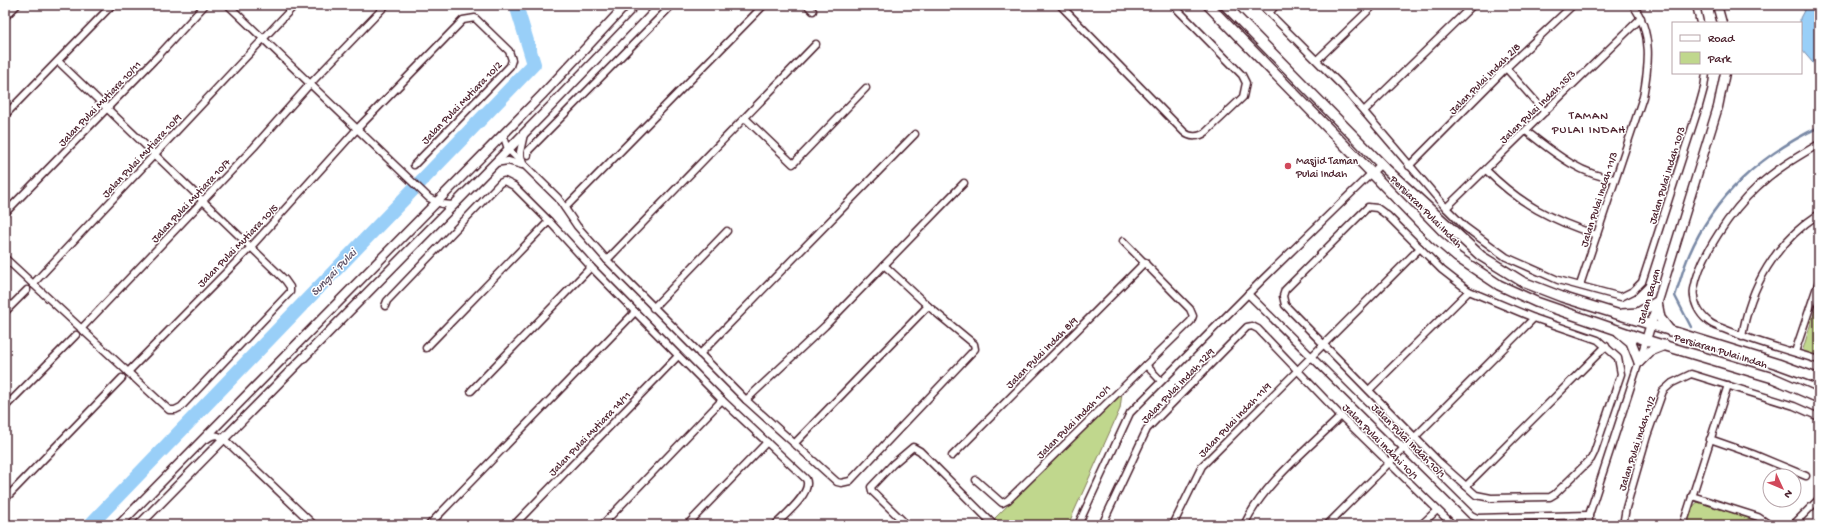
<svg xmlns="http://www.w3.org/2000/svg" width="1824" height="530" font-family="'Gochi Hand',sans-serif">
  <rect width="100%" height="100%" fill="#fff"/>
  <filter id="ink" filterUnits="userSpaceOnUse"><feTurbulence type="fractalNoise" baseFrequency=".025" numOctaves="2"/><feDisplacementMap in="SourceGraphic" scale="8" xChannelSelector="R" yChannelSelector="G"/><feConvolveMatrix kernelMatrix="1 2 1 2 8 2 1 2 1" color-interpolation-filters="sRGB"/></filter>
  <g filter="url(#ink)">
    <g fill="#c0d78d" stroke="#857b5c">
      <polygon points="1819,297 1819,357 1804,352 1803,349"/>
      <polygon points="1122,393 1120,409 1068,525 1002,525 995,518"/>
      <path d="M1698,502L1759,521L1765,525H1687C1688,517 1691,506 1698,502Z"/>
    </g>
    <polygon fill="#99cff8" stroke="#7989a6" points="1807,5 1819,5 1819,70 1801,49 1800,18"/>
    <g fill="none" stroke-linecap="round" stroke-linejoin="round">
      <path stroke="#7989a6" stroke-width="2.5" d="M1691,327L1675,296C1680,282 1683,268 1689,255C1714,196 1762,154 1819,127"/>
      <polyline stroke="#99cff8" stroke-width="14" points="90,525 534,64 516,5"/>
      <g stroke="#4a1f2b" stroke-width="9">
        <g id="minor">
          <polyline points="228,5 429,198 442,204 453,205"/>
          <polyline points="807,5 813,11"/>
          <path d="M1060,5L1184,132C1190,138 1200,137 1206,132L1243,97L1246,83L1242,75L1173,5"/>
          <polyline points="1261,5 1343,87 1446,208 1465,227 1506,257 1558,280 1621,297 1633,291 1642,282 1699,106 1704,88 1706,73"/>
          <polyline points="1696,5 1700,23"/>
          <polyline points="1269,13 1276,5"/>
          <polyline points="5,17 17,5"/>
          <polyline points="1317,60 1374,5"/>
          <polyline points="1506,68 1545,112"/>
          <polyline points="1364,111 1473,5"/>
          <polyline points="5,115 112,5"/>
          <polyline points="745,118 793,164 866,88"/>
          <path d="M1526,131C1553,152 1580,175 1615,179"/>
          <polyline points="503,134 508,149 558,198 577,226 607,260 746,400 837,482 841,483 850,481 975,349 974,344 928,306 884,265"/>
          <path d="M1819,144C1797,157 1776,169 1757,187C1732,210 1700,255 1694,289C1692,301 1699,314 1708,321C1712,325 1719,327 1724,329C1755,342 1787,350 1819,360"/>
          <polyline points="528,155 528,151 672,5"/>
          <polyline points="495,163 508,161 522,165"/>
          <polyline points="523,164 520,152 524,134"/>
          <polyline points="1409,166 1506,68 1573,5"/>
          <path d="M1486,170C1520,204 1551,220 1597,235"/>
          <polygon points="1368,207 1377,208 1388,216 1442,270 1469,291 1534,318 1598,340 1618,358 1621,374 1594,453 1591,459 1555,494 1550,497 1491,498 1476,495 1439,462 1285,305 1283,296 1285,290"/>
          <polyline points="565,208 764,5"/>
          <polyline points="1446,208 1641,18"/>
          <polyline points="5,213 159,55 205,5"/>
          <polyline points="5,258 169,410 175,410 181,407 290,292 290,287 285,280 58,61"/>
          <polyline points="607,260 816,44"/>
          <polyline points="33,284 295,5"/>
          <path d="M1580,285L1643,97C1649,65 1653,33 1633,5"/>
          <polyline points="1248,294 1471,515 1477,518 1589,515"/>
          <path d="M385,306L387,301L500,183L504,181L514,186L549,221L591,267L722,400L806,479C813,492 785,515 775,525"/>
          <polyline points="653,308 727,231"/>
          <polyline points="5,312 27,290"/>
          <polyline points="81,329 254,147 310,84 386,5"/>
          <path d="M1742,337C1750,286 1776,242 1819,214"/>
          <polyline points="426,348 549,221"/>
          <polyline points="1795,352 1819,281"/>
          <polyline points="700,354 915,134"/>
          <polyline points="1146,365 1161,381"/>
          <polyline points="128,372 250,248 357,129 463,20 475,18 509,51 512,60 510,66 414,165"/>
          <polyline points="1369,390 1469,291"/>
          <polyline points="471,391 591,267"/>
          <polyline points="746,400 825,326 964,183"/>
          <polyline points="5,407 76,335"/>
          <path d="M207,439C214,434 218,434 225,440L314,525"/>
          <polyline points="1710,439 1753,454 1806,476"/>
          <polyline points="794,444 928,306"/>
          <polyline points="952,456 1145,262"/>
          <polyline points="976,480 1002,503 1008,500 1191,321 1193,316 1190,309 1123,241"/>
          <polyline points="1466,486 1606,346"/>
          <polyline points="1692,496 1758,517 1770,525"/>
          <polyline points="5,499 122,378"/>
          <polyline points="429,525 635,312"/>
          <polyline points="514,525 678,356"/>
          <polyline points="602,525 722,400"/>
          <polyline points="687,525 767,442"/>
          <polyline points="907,525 872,491 871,487 893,464 913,447 920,451 994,525"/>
          <polyline points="1078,525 1130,413 1263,279 1381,164"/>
          <polyline points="1102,525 1147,429 1247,327 1252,326 1258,329 1341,416 1453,525"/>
          <polyline points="1173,525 1202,466 1420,248"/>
          <path d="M1244,525C1264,483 1308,449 1341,416"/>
          <polyline points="1327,525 1534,318"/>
          <polyline points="1421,525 1437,510"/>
          <polyline points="1589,525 1589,515 1646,340"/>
          <polyline points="1623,525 1626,508 1647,436 1663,391 1672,383 1691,374 1794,406 1819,417"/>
          <polyline points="1683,525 1728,385"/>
          <polyline points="1793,525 1819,499"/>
        </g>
      </g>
      <g stroke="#4a1f2b" stroke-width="11">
        <g id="tertiary">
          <polyline points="1717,5 1722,23"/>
          <polyline points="1646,340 1718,107 1725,73"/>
          <polyline points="119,525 542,95 626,5"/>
          <polyline points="139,525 552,105 648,5"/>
        </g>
      </g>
      <g stroke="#4a1f2b" stroke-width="12">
        <g id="secondary">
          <polyline points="1208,5 1436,239 1457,257 1499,285 1536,302 1646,340 1773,378 1819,398"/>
          <polyline points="1225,5 1386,169 1481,256 1523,282 1562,297 1778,364 1819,379"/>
          <polyline points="1622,314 1638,313 1657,302 1660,318 1670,331"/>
          <polyline points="1619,332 1631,342 1639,362"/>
          <polyline points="1639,362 1650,351 1665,345"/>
        </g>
      </g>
      <use href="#minor" stroke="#fff" stroke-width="6"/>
      <use href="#tertiary" stroke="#fff" stroke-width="8"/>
      <use href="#secondary" stroke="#fff" stroke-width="9"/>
    </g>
  </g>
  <circle fill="#d1495b" stroke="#fff" stroke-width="1.5" cx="1288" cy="166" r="4"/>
  <g text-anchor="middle" stroke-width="3" stroke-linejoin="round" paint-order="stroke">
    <g font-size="11" fill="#4a1f2b" stroke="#fff">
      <text transform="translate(1484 78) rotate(-45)" y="4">Jalan Pulai Indah 2/8</text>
      <text transform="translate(461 102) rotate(-46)" y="4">Jalan Pulai Mutiara 10/2</text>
      <text transform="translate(99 103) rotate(-46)" y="4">Jalan Pulai Mutiara 10/11</text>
      <text transform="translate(1537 106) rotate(-44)" y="4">Jalan Pulai Indah 15/3</text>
      <text transform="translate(141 155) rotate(-47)" y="4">Jalan Pulai Mutiara 10/9</text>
      <text transform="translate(1666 175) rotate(-73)" y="4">Jalan Pulai Indah 10/3</text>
      <text transform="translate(1598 199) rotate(-72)" y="4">Jalan Pulai Indah 11/3</text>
      <text transform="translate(190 200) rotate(-47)" y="4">Jalan Pulai Mutiara 10/7</text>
      <text transform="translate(1427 211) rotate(45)" y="4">Persiaran Pulai Indah</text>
      <text transform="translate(237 245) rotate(-46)" y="4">Jalan Pulai Mutiara 10/5</text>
      <text transform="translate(1648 296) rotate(-73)" y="4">Jalan Bayan</text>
      <text transform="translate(1721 350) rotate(17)" y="4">Persiaran Pulai Indah</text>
      <text transform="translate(1041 352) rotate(-45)" y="4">Jalan Pulai Indah 8/9</text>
      <text transform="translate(1177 385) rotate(-46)" y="4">Jalan Pulai Indah 12/9</text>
      <text transform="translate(1234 419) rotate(-46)" y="4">Jalan Pulai Indah 11/9</text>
      <text transform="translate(1073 421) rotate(-45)" y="4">Jalan Pulai Indah 10/1</text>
      <text transform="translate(589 433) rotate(-46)" y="4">Jalan Pulai Mutiara 14/11</text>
      <text transform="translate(1409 440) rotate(45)" y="4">Jalan Pulai Indah 10/1</text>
      <text transform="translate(1381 441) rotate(45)" y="4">Jalan Pulai Indahi 10/1</text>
      <text transform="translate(1636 443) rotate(-72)" y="4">Jalan Pulai Indah 11/2</text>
    </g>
    <g font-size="11" fill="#4a1f2b" stroke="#fff" text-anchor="start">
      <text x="1296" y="164">Masjid Taman<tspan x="1296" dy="13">Pulai Indah</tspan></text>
    </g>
    <g font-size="12" letter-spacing="1" fill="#4a1f2b" stroke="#fff">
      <text x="1589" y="119">TAMAN<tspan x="1589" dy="14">PULAI INDAH</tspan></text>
    </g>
    <g font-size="12" font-style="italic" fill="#625468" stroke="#fff">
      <text transform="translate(333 272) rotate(-46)" y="4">Sungai Pulai</text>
    </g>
  </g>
  <rect width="1824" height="530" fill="none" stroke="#fff" stroke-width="20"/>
  <rect x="10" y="10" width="1804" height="510" fill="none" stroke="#4a1f2b" stroke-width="1.5" filter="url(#ink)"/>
  <rect x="1672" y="22" width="130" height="52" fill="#ffffff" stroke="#b7a5aa"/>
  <rect x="1680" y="35" width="20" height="6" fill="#ffffff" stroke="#b7a5aa"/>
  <text x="1708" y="42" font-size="12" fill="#4a1f2b">Road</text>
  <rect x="1680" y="52" width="20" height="12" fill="#c0d78d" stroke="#b7a5aa"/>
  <text x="1708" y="62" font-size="12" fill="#4a1f2b">Park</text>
  <g transform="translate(1782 488) rotate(134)"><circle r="19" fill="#ffffff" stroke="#b7a5aa"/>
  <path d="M0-3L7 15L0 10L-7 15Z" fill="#d1495b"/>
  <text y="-6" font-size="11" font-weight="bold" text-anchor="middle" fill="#4a1f2b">N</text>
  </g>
</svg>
